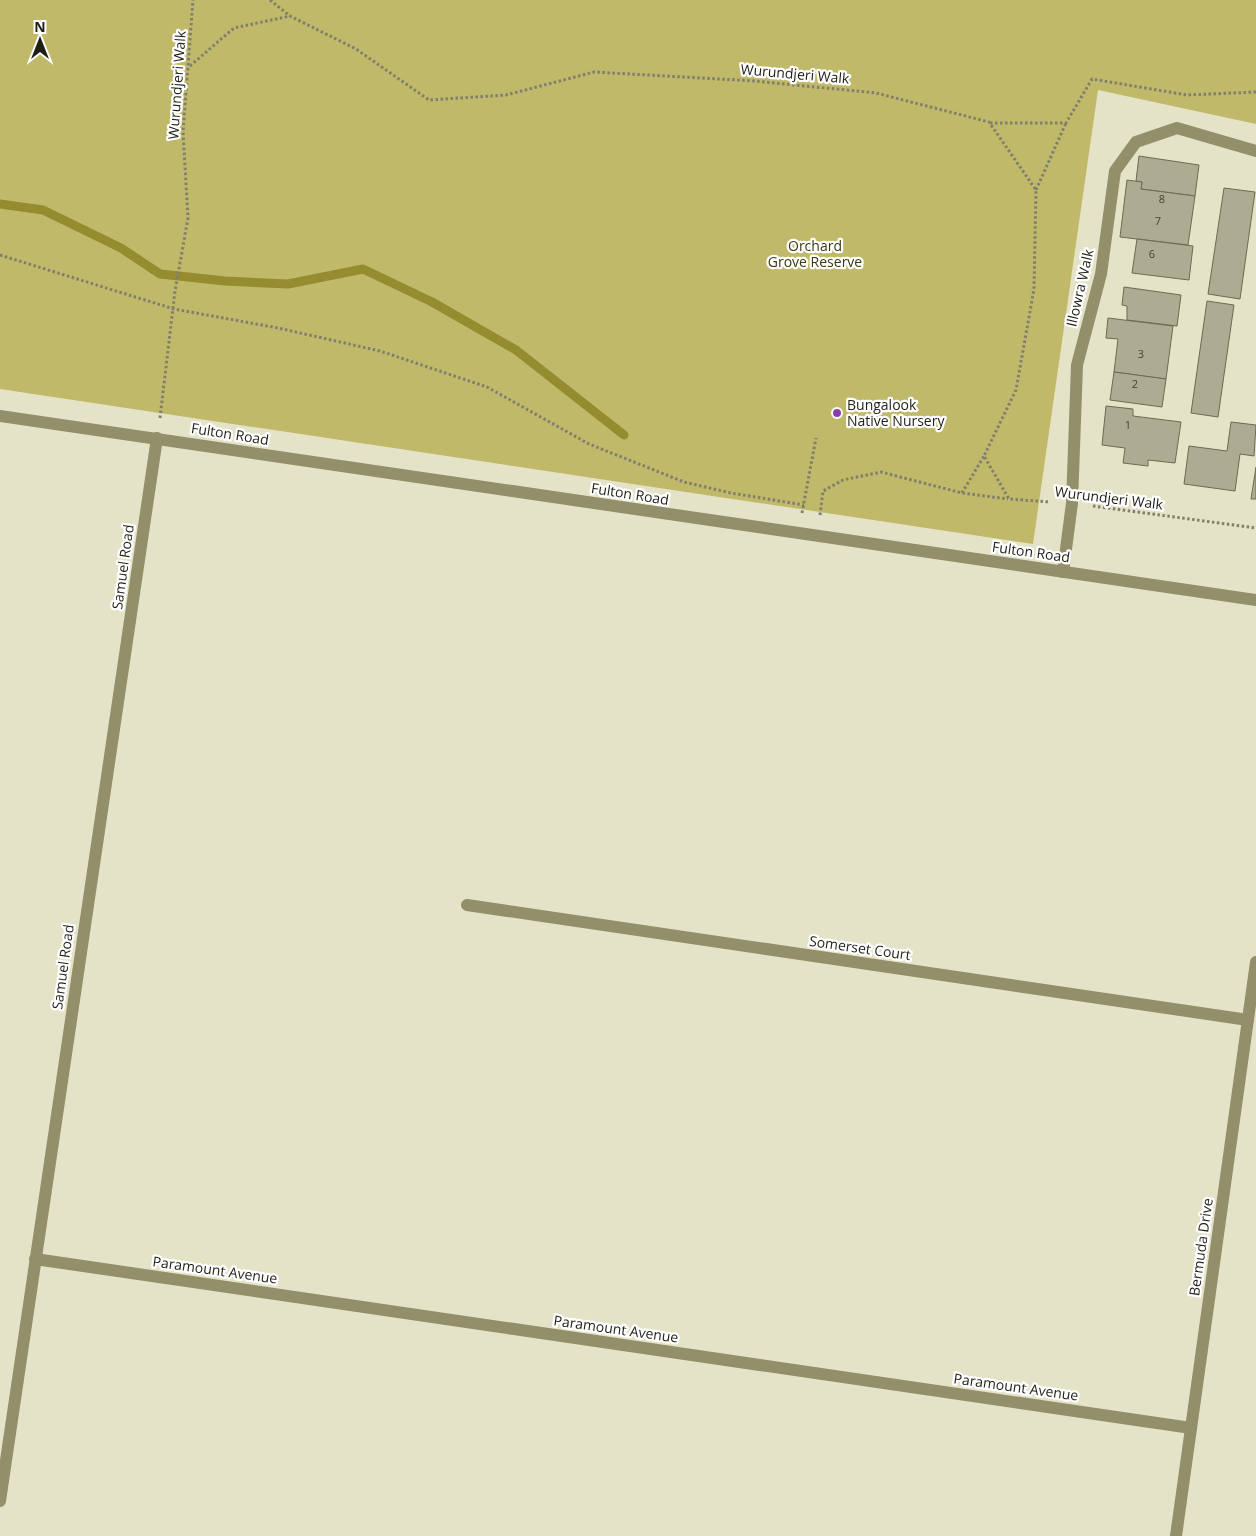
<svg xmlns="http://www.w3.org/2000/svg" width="1256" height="1536" font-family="'Open Sans',sans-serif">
  <rect width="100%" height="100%" fill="#e5e3c7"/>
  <polygon fill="#c0b96a" points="0,0 1256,0 1256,124 1098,90 1033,544 0,389"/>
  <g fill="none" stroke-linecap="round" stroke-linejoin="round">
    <polyline stroke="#958c2f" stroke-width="9" points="0,204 43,210 121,248 160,274 225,281 288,284 363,269 432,302 516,350 624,435"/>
  </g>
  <g fill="#adab91" stroke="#6c6a52">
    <polygon points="1139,156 1199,165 1195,196 1141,189 1142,182 1136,181"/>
    <polygon points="1127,180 1142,182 1141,189 1195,196 1188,245 1120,237"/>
    <polygon points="1224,188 1255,192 1240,299 1208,294"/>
    <polygon points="1137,239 1193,246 1189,280 1132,273"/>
    <polygon points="1124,287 1181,295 1177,326 1127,320 1127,306 1122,305"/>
    <polygon points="1207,301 1234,305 1218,417 1191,413"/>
    <polygon points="1108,318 1173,326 1166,379 1114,372 1118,339 1106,338"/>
    <polygon points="1114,372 1166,379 1162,407 1110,400"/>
    <polygon points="1106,406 1133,409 1133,416 1181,422 1175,463 1148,460 1148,466 1123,463 1125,448 1102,445"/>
    <polygon points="1231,422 1256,425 1254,456 1240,454 1235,491 1184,484 1189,446 1227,451"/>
    <polygon points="1256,467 1256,499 1251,499"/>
  </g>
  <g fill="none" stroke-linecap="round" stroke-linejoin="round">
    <g stroke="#807f6c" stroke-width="3" stroke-dasharray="2.5 2.5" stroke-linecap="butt">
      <polyline points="270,0 290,16 356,49 429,100 506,95 594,72 755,81 876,93 989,122 1036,190 1034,289 1016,390 984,456 1009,499 1050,502"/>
      <polyline points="190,66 234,28 290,16"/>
      <polyline points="990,123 1066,123 1092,79 1187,95 1256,92"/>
      <polyline points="1036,190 1066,123"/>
      <polyline points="0,255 174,309 278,328 380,351 487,387 589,444 684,482 731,493 804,505"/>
      <polyline points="160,418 175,291 188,218 183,132 193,0"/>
      <polyline points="962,493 984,456"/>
      <polyline points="1093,506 1256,528"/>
      <polyline points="802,513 816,438"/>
      <polyline points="820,515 823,491 843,480 881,472 962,493 1008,499"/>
    </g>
    <g stroke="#928f6a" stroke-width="12">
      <polyline points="0,416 1256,600"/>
      <polyline points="1063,572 1072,503 1077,365 1101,274 1115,171 1136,142 1177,128 1256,151"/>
      <polyline points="467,905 1248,1020"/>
      <polyline points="35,1259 1191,1428"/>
      <polyline points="0,1501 157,438"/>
      <polyline points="1176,1536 1256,962"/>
    </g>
  </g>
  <circle fill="#8b3dad" stroke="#fff" stroke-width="2" cx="837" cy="413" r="5"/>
  <g text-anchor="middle" stroke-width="4.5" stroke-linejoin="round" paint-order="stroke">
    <g font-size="11" fill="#434234">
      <text x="1162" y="203">8</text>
      <text x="1158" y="225">7</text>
      <text x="1152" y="258">6</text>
      <text x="1141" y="358">3</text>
      <text x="1135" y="388">2</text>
      <text x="1128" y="429">1</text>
    </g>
    <g font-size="14" fill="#201f15" stroke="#fff">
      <text transform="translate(795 74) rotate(5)" y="5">Wurundjeri Walk</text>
      <text transform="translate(177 85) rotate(-86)" y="5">Wurundjeri Walk</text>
      <text transform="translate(1080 288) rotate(-77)" y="5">Illowra Walk</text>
      <text transform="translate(230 434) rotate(9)" y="5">Fulton Road</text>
      <text transform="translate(630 494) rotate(9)" y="5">Fulton Road</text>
      <text transform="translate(1109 498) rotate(7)" y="5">Wurundjeri Walk</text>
      <text transform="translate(1031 552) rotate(8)" y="5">Fulton Road</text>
      <text transform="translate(123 567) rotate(-82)" y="5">Samuel Road</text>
      <text transform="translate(860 948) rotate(8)" y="5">Somerset Court</text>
      <text transform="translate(63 967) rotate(-82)" y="5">Samuel Road</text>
      <text transform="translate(1201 1247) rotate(-82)" y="5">Bermuda Drive</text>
      <text transform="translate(215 1270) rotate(8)" y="5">Paramount Avenue</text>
      <text transform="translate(616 1329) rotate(8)" y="5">Paramount Avenue</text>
      <text transform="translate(1016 1387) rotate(8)" y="5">Paramount Avenue</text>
    </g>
    <g font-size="14" fill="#3b3710" stroke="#fff">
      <text x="815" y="251">Orchard<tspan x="815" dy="16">Grove Reserve</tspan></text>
    </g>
    <g font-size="14" fill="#201f15" stroke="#fff" text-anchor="start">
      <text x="847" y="410">Bungalook<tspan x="847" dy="16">Native Nursery</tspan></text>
    </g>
  </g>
  <g transform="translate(40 40)" stroke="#ffffff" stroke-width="4" paint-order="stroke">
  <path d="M0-4L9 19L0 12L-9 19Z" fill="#201f15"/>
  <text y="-8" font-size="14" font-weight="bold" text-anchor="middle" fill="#201f15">N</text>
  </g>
</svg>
